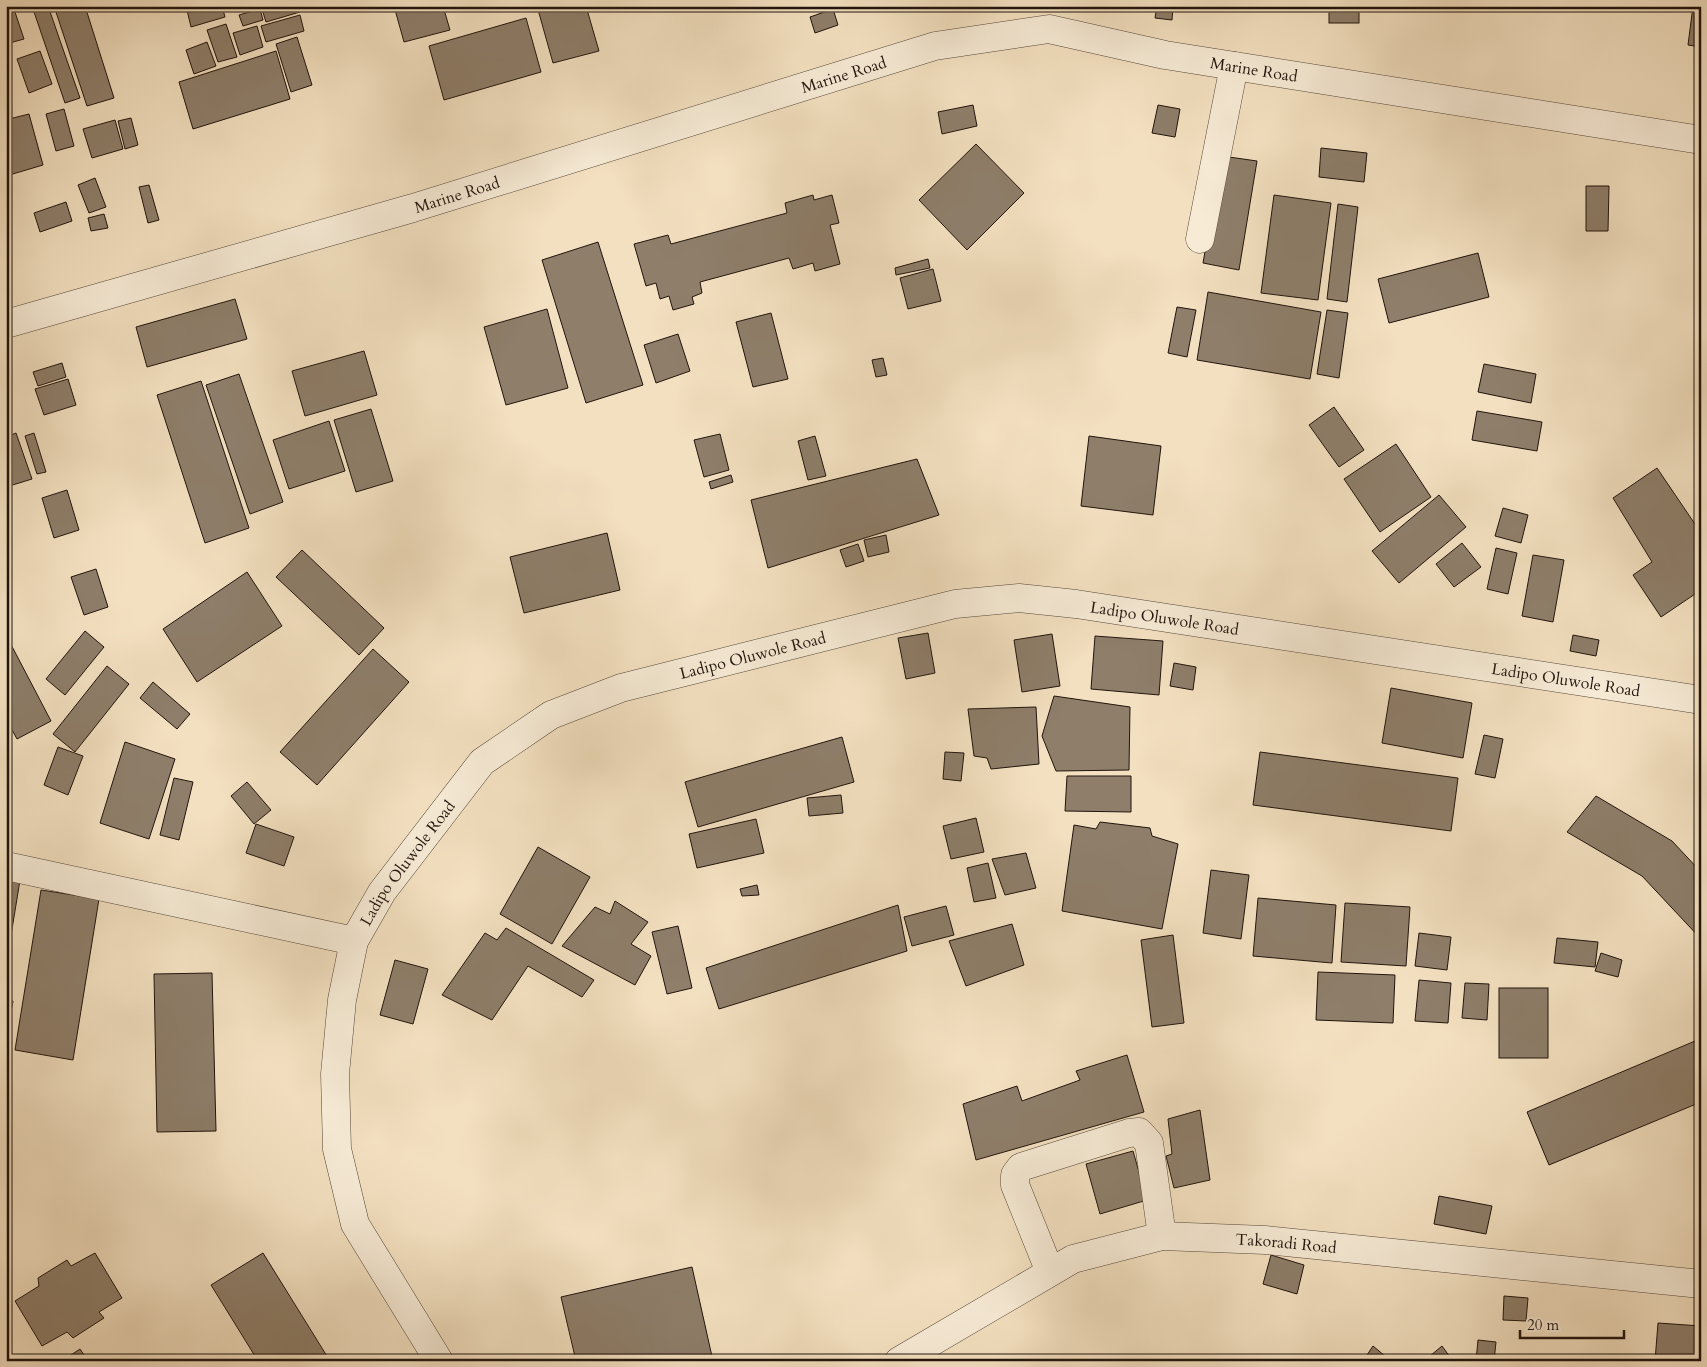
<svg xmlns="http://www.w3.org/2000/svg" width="1707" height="1367" font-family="Cardo,serif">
  <rect width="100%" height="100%" fill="#f3e0c0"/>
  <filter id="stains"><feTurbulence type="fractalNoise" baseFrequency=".004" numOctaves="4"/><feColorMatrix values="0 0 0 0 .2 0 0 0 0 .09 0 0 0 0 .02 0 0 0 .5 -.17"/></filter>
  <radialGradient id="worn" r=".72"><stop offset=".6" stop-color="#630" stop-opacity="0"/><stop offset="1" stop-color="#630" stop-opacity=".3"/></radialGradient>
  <g fill="#8e7e6a" stroke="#21140d">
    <polygon points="6,6 13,6 24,39 6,44"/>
    <polygon points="32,6 48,6 80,98 65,103"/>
    <polygon points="54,6 85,6 114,98 87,106"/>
    <polygon points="186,6 222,6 225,17 191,27"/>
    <polygon points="261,6 299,6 300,12 266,22"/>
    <polygon points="394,6 443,6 450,30 404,42"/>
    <polygon points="537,6 586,6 599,51 553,63"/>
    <polygon points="1157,6 1173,6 1172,20 1155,18"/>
    <rect x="1329" y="6" width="30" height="17"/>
    <polygon points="1693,6 1701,6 1701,47 1688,45"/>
    <polygon points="260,9 263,20 243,26 239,15"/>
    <polygon points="833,9 838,25 815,33 810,17"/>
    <polygon points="300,15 304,31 266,42 261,26"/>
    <polygon points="526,18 541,72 444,100 429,46"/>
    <polygon points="226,24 237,57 218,62 207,30"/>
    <polygon points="257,26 263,47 240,55 233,33"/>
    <polygon points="297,37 312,85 291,92 276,44"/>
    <polygon points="207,42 216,66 194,74 186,50"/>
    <polygon points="40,51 52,84 29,93 17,59"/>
    <polygon points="276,51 290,99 193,129 179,82"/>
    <polygon points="973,105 977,126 942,134 938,112"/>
    <polygon points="1158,105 1180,109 1175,137 1152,133"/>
    <polygon points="64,109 74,146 56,151 46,114"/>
    <polygon points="6,111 9,119 29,114 43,165 6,176"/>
    <polygon points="131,118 138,145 125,149 118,121"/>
    <polygon points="115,120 123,149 92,158 83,129"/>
    <polygon points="976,144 1024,193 967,250 919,200"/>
    <polygon points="1321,148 1367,153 1364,182 1319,177"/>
    <polygon points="1222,156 1257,161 1239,270 1203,263"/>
    <polygon points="95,178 106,207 89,213 78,185"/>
    <polygon points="149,185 159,220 148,223 139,187"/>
    <polygon points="1586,186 1609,186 1608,231 1586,231"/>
    <polygon points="813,195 814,200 832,195 839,223 830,225 840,264 815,271 813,263 793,269 789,258 700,282 702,293 692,297 694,304 673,310 669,296 660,299 656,283 646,286 634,244 668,235 671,244 787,213 785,203"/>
    <polygon points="1274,195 1331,203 1318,300 1261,293"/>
    <polygon points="66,202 72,221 40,232 34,213"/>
    <polygon points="1338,204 1358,207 1347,302 1327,299"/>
    <polygon points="104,214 108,228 91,231 88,218"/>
    <polygon points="598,242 643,385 586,403 542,260"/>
    <polygon points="1478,253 1489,297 1389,323 1378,279"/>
    <polygon points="928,259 930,268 896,275 895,268"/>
    <polygon points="933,269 941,301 908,309 900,278"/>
    <polygon points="1208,292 1321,312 1310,379 1197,360"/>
    <polygon points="235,299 247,339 147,367 136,327"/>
    <polygon points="1177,307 1196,310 1187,357 1168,353"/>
    <polygon points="547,309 568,388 506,405 484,327"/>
    <polygon points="1327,310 1348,313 1339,378 1317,374"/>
    <polygon points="771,313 788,379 753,387 736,322"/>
    <polygon points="1696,325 1701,325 1701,356"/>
    <polygon points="678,334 690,371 656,383 644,345"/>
    <polygon points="364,351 377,395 305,416 292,371"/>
    <polygon points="883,358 887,375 876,377 872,360"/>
    <polygon points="62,363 66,377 38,386 33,372"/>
    <polygon points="1484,364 1536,374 1531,403 1478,392"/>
    <polygon points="239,374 283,502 250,514 206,385"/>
    <polygon points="68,379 76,405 44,415 35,389"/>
    <polygon points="201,381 249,528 205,543 157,395"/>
    <polygon points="1334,407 1364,450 1339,467 1309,425"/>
    <polygon points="371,409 393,481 356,492 334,420"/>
    <polygon points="1477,411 1542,422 1537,451 1472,440"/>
    <polygon points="329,421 345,471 289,489 273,440"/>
    <polygon points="16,433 32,479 6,487 6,437"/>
    <polygon points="34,433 46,472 37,474 25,436"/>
    <polygon points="720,434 729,470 704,477 694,440"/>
    <polygon points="815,436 826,476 808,480 798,441"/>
    <polygon points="1089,436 1161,446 1153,515 1081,506"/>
    <polygon points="1396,444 1431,497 1380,532 1344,479"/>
    <polygon points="917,459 939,515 768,568 751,500"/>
    <polygon points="1657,468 1699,530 1701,529 1701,590 1661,617 1633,575 1652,562 1613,498"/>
    <polygon points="731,475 733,482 711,489 709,482"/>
    <polygon points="67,490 79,530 54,538 42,498"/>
    <polygon points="1439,495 1466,527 1399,583 1372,551"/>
    <polygon points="1503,508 1528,515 1521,543 1495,536"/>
    <polygon points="607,533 620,590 524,613 510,557"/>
    <polygon points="886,535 889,552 868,557 864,540"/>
    <polygon points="1462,543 1481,567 1454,587 1436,564"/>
    <polygon points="858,544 864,561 846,567 840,550"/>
    <polygon points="1496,548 1517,553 1508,594 1487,589"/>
    <polygon points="302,550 384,628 359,655 276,577"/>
    <polygon points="1533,555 1564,560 1553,622 1522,616"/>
    <polygon points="96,569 108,607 84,615 71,577"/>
    <polygon points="247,572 282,626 197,682 163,629"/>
    <polygon points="85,631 104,647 65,695 46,679"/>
    <polygon points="928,633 935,673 906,679 898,638"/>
    <polygon points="1052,634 1060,686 1022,692 1014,640"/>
    <polygon points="6,635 51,721 17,739 6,719"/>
    <polygon points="1573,635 1599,640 1596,656 1570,651"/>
    <polygon points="1095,636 1163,641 1159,695 1091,689"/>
    <polygon points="373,649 409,682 317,785 280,752"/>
    <polygon points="1174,663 1196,667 1193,690 1170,686"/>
    <polygon points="107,666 129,684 75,752 53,734"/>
    <polygon points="153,682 190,714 177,729 140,698"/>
    <polygon points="1391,688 1472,703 1463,758 1382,743"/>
    <polygon points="1054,696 1130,707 1129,770 1056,771 1042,736"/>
    <polygon points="1036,707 1039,764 991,769 987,758 974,756 968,709"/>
    <polygon points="1484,735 1503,739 1495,778 1475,774"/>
    <polygon points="842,737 854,782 698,827 685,782"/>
    <polygon points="125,742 175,759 149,839 100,823"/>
    <polygon points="58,747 83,756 68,795 44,785"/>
    <polygon points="945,752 964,753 961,781 943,779"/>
    <polygon points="1260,752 1458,778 1451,831 1253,805"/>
    <polygon points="1067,776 1131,776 1131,812 1065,811"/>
    <polygon points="174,778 193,782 179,840 160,835"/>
    <polygon points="247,782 271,810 254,824 231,796"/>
    <polygon points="841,795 843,813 809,816 807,798"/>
    <polygon points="1596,796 1672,841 1701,872 1701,939 1642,876 1567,832"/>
    <polygon points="976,818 984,852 951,859 943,826"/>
    <polygon points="756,819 764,853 697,868 689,834"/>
    <polygon points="1100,822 1150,828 1152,836 1178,844 1162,929 1062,911 1074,825 1096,829"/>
    <polygon points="256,824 294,837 284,866 246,853"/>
    <polygon points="538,847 590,877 552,944 500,914"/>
    <polygon points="1026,853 1036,888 1005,895 992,859"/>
    <polygon points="988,863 996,898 974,902 967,868"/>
    <polygon points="1211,870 1249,875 1241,939 1203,933"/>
    <polygon points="6,872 21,874 6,966"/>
    <polygon points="757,885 759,895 742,896 740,889"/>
    <polygon points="41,890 99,899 73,1060 15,1050"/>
    <polygon points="1258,898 1336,905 1332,963 1253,956"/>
    <polygon points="615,901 648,922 631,944 651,956 635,985 562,946 595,907 610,914"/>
    <polygon points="1345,903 1410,907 1406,966 1341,962"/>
    <polygon points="898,905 907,951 719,1009 706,968"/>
    <polygon points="946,906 954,935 912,946 904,917"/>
    <polygon points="1012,924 1024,965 966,986 949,941"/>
    <polygon points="678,926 692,988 667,994 652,932"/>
    <polygon points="506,928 594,980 582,997 528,966 492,1020 442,995 485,933 497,940"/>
    <polygon points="1419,933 1451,937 1447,970 1415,966"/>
    <polygon points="1173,935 1184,1023 1152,1027 1141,940"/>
    <polygon points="1557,938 1598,942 1595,967 1554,963"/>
    <polygon points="1601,953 1622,960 1618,977 1595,971"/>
    <polygon points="395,960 428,969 413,1024 380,1015"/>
    <polygon points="1318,972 1395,975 1393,1023 1316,1020"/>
    <polygon points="212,973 216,1131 157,1132 154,974"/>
    <polygon points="1419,980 1451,983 1448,1023 1415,1021"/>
    <polygon points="1465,983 1489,984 1487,1020 1462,1018"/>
    <rect x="1499" y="988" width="49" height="70"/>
    <polygon points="6,999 13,1001 6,1041"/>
    <polygon points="1695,1041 1701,1054 1701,1102 1549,1165 1527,1112"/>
    <polygon points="1127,1055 1144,1112 976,1160 963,1104 1017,1086 1022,1101 1080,1080 1076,1071"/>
    <polygon points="1200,1110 1210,1180 1174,1188 1166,1156 1172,1154 1168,1119"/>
    <polygon points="1133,1151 1147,1200 1100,1214 1086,1164"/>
    <polygon points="1701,1154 1701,1240 1696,1240"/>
    <polygon points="1439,1196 1492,1206 1486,1234 1434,1224"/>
    <polygon points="95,1253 122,1298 99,1312 104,1318 73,1338 67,1332 42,1346 15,1301 39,1286 38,1278 67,1260 71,1266"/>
    <polygon points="263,1253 330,1361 258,1361 211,1285"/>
    <polygon points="1271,1255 1304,1265 1297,1294 1263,1284"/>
    <polygon points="692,1267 713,1361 576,1361 561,1297"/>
    <polygon points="1504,1296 1528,1298 1526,1321 1503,1320"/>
    <polygon points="1658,1323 1701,1326 1701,1361 1655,1361"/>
    <polygon points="1478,1340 1496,1342 1494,1361 1476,1361"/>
    <polygon points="1373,1346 1391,1361 1363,1361"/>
    <polygon points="1442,1346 1453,1361 1424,1361"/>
    <polygon points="80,1349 88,1361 62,1361"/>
  </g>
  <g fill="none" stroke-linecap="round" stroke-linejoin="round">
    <g stroke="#56473a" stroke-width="29">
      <g id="minor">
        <polyline points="1200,239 1234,66"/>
        <path id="s1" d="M6,324L413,208L935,46L1049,29L1165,55L1701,140"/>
        <polyline points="6,866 354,941"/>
        <polyline points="1050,1272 1015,1185 1015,1175 1021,1167 1129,1133 1139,1132 1149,1143 1162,1236"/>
        <path id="s2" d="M439,1361L355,1224L337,1149L335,1074L342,1000L354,941L382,892L482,762L551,715L621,688L955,604L1019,598L1076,604L1701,700"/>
        <path id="s3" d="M899,1361L1073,1259L1162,1236L1265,1240L1701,1284"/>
      </g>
    </g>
    <use href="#minor" stroke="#f7ebd6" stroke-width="28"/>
  </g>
  <g text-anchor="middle" stroke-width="4" stroke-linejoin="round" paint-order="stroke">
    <g font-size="16" fill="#21140d" stroke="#f7ebd6">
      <text dy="6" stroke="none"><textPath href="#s1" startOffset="1294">Marine Road</textPath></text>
      <text dy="6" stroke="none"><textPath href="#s1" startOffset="874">Marine Road</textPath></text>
      <text dy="6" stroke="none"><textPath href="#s1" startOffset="469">Marine Road</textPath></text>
      <text dy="6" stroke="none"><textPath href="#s2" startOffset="1382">Ladipo Oluwole Road</textPath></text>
      <text dy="6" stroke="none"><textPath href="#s2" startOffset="962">Ladipo Oluwole Road</textPath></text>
      <text dy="6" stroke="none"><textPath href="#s2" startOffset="1788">Ladipo Oluwole Road</textPath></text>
      <text dy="6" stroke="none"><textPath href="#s2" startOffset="542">Ladipo Oluwole Road</textPath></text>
      <text dy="6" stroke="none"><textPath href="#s3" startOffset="418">Takoradi Road</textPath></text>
    </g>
  </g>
  <rect width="1707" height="1367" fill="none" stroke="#f3e0c0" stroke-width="25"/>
  <rect x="8" y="8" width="1692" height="1352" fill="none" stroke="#21140d" stroke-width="2.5"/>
  <rect x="12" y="12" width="1682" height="1342" fill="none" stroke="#21140d"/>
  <path d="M1520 1330v8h104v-8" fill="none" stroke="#21140d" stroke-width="2.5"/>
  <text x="1527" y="1330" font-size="15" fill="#21140d" stroke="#f7ebd6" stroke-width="4" paint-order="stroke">20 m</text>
  <rect width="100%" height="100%" filter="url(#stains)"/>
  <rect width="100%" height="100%" fill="url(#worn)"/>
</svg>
